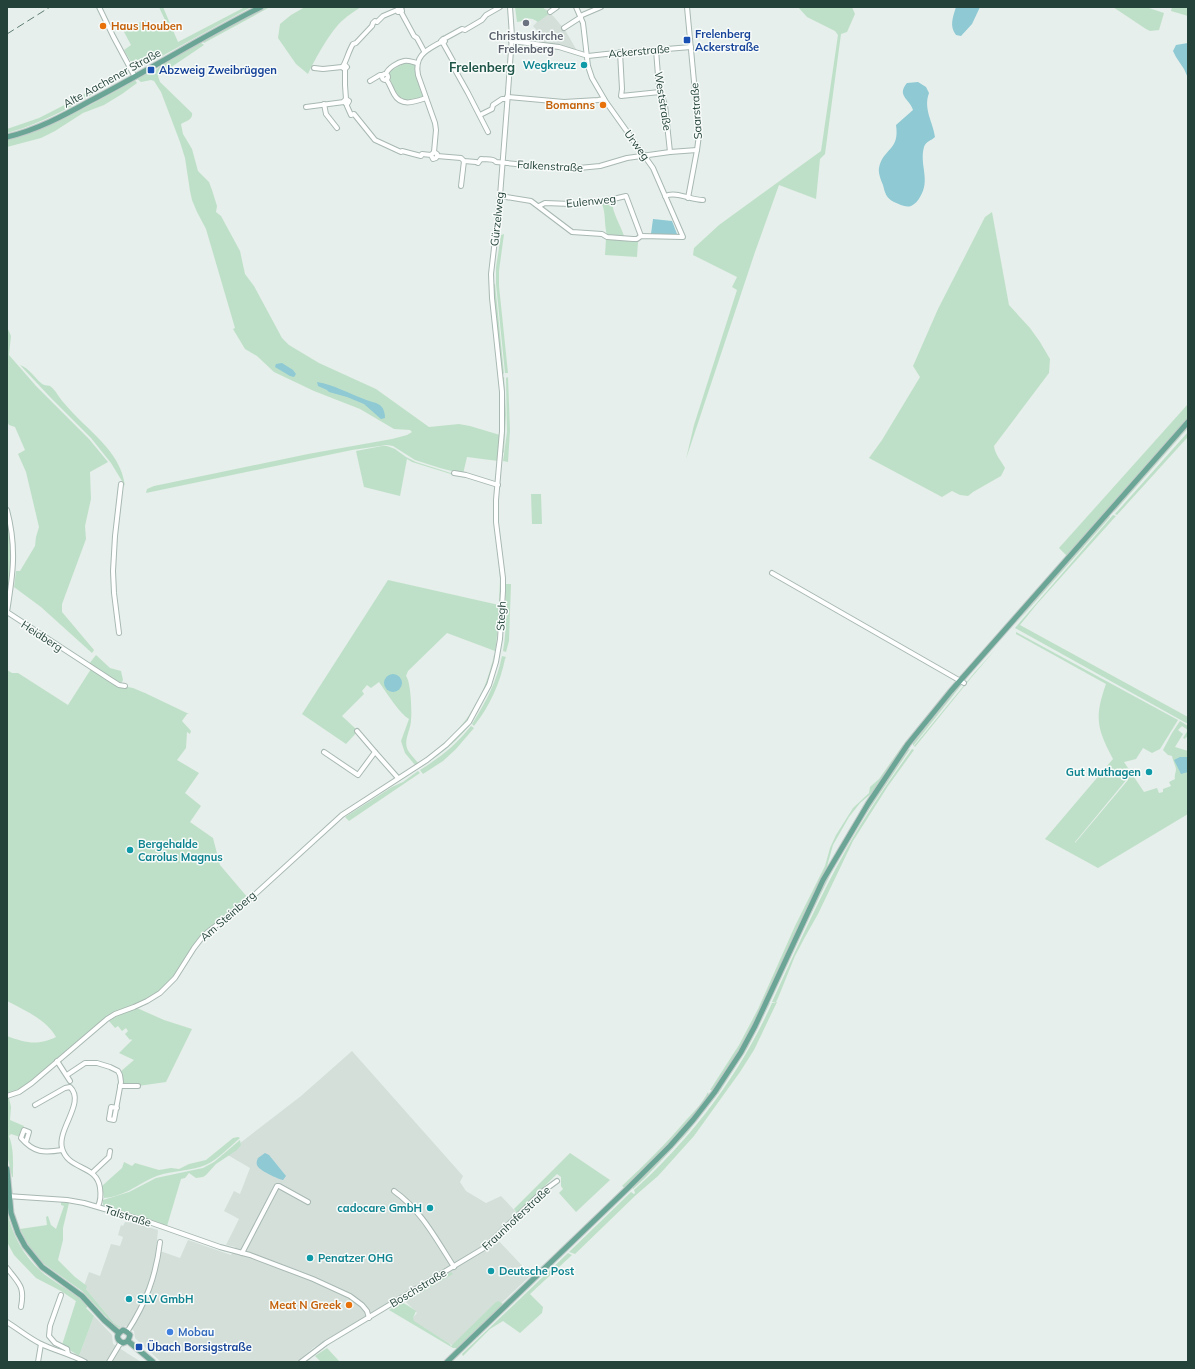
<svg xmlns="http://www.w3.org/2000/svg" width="1195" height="1369" font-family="Mulish,sans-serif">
  <rect width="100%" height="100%" fill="#e6efeb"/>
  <g fill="#d4dfda">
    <polygon points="546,9 554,17 565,30 576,49 573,49 538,42 539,38 541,35 533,26 540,19 538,16"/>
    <polygon points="352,1051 463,1176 460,1182 466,1191 486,1203 501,1196 517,1213 494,1236 531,1275 456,1346 452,1345 411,1320 417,1313 400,1296 313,1348 297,1362 161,1362 135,1338 134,1331 128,1326 121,1327 114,1323 86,1289 84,1286 89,1272 100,1276 111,1244 120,1246 123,1237 118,1235 121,1225 123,1226 125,1222 135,1223 158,1230 156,1251 163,1252 180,1258 188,1240 231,1255 235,1247 226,1245 239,1219 224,1211 234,1191 240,1194 250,1168 226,1154 301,1096"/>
    <polygon points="94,1316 112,1335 113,1344 141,1362 90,1362 79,1356"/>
  </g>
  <g fill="#bfe0c8" fill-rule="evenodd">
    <polygon points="159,7 163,7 178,42 245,7 251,7 153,61 135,69 124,50 131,45 123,30 145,20 150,29 165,20"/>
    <polygon points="265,7 270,7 204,43 202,41"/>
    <path d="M305,7H361C355,11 348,15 343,20C331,30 315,59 308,74L296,64L278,38L280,24L291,15Z"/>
    <path d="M515,7H542L550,13L538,22C533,18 529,18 524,19V21L517,22Z"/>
    <polygon points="798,7 852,7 855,14 847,32 841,34 825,154 820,159 816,199 779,185 755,252 686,459 694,425 737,290 732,287 737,277 693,255 694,248 719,225 821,151 838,35 835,31 807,17"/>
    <polygon points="1113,7 1146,7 1164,13 1159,30 1150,31 1146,29"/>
    <polygon points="1172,7 1188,7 1188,16 1171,11"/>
    <path d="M200,42L204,45L158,76L160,82L192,113C193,120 186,121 181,124L183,134L192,149L198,171L209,182L212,190L217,206L216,212L221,216L240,251L245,274L254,286L282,338L289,345L319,363L376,389L429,427L459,424L470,426L500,435L498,461L467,457L463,474L440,468L415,460L393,446L387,445L352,450L146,493L147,489L154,486L308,454L392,439L407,435L412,432L410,430L394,429L360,409L314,391L274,372L257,356L245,349L233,329L235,328L206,229L197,212L192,200L190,191L185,158L180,142L161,92L154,81L151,80L141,82L137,79L141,76L156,70L165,62Z"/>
    <path d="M408,63L415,64V73L423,98L411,101L402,100C395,91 390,84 389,73L390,71L403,64Z"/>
    <path d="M113,75H116L119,78C83,100 48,122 7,133V129L39,118L80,97Z"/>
    <path d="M135,80L137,83L122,94L104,105L83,113L55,131L41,138L7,147V140C52,127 94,103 135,80Z"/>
    <path d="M612,202C613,214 620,224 624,236L607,235C604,224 606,214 602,204Z"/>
    <path d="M992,212L1009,305L1030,328L1040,342L1050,359L1049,373L994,446C995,455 1001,460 1005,468L1001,476L973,492L968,496L960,495L952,491L942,497L869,458L882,440L920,377L913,366L938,309L985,217Z"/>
    <polygon points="504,234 499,271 499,286 508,373 505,373 496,284 496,267 501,235"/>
    <polygon points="606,239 638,242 637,257 605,255"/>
    <polygon points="493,284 495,284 504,374 502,373"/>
    <polygon points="7,327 11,336 9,355 36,386 89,439 108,462 90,472 91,499 85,526 86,539 62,604 62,612 94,650 92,653 41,607 14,587 16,571 20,571 35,546 36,537 39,527 26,472 18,454 25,450 15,427 9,425 7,421"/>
    <path d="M20,365C29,368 34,377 41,383C44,386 47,385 50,386C56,390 59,398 64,403C85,429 121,450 125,486L111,463L91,438L51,398Z"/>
    <polygon points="504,377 506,414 504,452 503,453 504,431 502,378"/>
    <polygon points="508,377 510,430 508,462 503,461 507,432 506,378"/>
    <polygon points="1188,404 1188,420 1068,555 1066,555 1059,548"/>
    <polygon points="1188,427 1188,428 1114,512 1115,509"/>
    <polygon points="1188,432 1188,437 1186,439 1117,515 1115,514"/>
    <polygon points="382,446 387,446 395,449 406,457 416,462 454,474 454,475 412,462 407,459 400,496 364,487 356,451"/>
    <polygon points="531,494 541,494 542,524 532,524"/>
    <path d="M7,515C16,546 11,579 7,611Z"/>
    <polygon points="1113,515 1116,516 1037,604 1020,625 1188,717 1188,724 1015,628"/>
    <polygon points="1109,516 1110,517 1013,627 1042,592"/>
    <path d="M498,554L502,580L496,646L492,667L484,693L466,722L443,746L415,765L405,753L401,741L409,719C400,714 386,692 379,682L371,688L367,685L362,691L364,694L342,716L358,731L346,744L302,714L388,580L499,605L500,579ZM447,633L495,651C483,705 463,732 418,763C415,759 408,752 407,748C404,739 411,729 411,720C412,712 411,682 406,676L408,671Z"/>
    <path d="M505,584H511L509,641L506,652L503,651C507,629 506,607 505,584Z"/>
    <path d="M1016,632L1178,720L1160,749L1152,753L1143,748L1136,759L1124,762L1144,792L1157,788L1159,793L1163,792V789L1171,786L1169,782L1175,779C1174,775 1176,773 1176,769C1175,764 1173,761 1172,756L1168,755L1163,750L1172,733L1180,721L1188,726V738L1186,737L1185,739L1183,738L1188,730L1182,726L1178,730L1183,734L1175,747L1188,751V814L1098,868L1045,839L1113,759C1097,728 1094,718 1106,684L1016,634ZM1127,779L1128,780L1075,843V842Z"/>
    <polygon points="995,650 971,678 915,747 914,746 975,672"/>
    <polygon points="96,655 110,668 121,671 123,680 122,682 120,683 111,679 89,664"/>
    <path d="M502,656L506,657L505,659C500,683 490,706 474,726L472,724C486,702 497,681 502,656Z"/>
    <path d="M91,669L118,685L133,688L145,693L189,714H187L182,721L191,731L190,734L187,732L186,748L177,760L199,773L185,793L201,806L190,822L213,838L220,865L248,898L202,934L193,945L179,969L163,988L154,995L131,1007L114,1013L23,1088L7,1095V1036C26,1043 37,1046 56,1037C46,1019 24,1010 7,1001V670L12,673H18L68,705Z"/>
    <polygon points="962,682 963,683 913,746 913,743"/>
    <path d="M469,724L470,725C455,743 439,756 419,768L418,767L451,743Z"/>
    <path d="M471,726L474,728L456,749L443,761L423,774L420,770C442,756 455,746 471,726Z"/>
    <polygon points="903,745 905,745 873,792 860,803 849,817 833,845 826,870 798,927 768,995 743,1045 713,1090 710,1090 739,1045 758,1009 795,926 825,866 830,848 836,835 853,808 869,793 870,787 879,779"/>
    <polygon points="910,749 864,817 836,863 806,924 771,1000 803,926 835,863 860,821 897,764 907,750"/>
    <path d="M912,749L914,750L888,786L853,841L818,914L805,937L795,956L778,998L776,1002H772C796,950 819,898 847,848C866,814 889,781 912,749Z"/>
    <polygon points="418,771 420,773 349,821 345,817 392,787 403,782"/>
    <path d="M777,1002L754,1050L740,1072L694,1136L658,1176L636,1195L575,1254L569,1252L631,1192L634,1194L635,1193L634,1190C692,1138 740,1074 772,1003Z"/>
    <polygon points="768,1003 770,1003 748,1047 718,1094 716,1093"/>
    <polygon points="137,1008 164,1020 192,1029 166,1082 138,1086 123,1084 122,1075 120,1072 134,1060 119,1053 132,1040 131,1039 130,1040 125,1034 128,1031 126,1028 122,1031 118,1026 115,1028 109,1021 121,1013"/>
    <path d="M708,1092L709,1096L675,1138L625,1188L622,1186C645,1164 667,1143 687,1119C695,1111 703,1102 708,1092Z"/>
    <polygon points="715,1094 716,1096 687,1133 645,1178 633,1189 632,1187 674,1145"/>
    <path d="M9,1098L11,1107L10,1120L24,1126L20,1137L11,1134L9,1136C14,1148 13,1164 13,1177H12L7,1155V1099Z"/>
    <path d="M238,1137L240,1138C228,1148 215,1163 200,1167C184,1172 166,1171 152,1178C136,1186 122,1197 104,1198L102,1186L122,1168L124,1162L132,1166L135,1163L159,1170L171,1168L179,1169L189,1164L206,1160L233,1138Z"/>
    <polygon points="240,1140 241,1145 237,1150 216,1164 206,1175 203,1177 196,1178 189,1173 185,1178 181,1179 167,1226 103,1205 103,1200 129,1192 156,1178 203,1168 214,1162"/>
    <polygon points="570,1153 610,1180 576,1212 559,1193 563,1189 561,1186 561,1177 557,1174 517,1213 514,1209"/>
    <polygon points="61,1202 69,1203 63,1228 63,1240 58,1260 75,1277 87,1286 86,1289 114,1323 121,1327 119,1328 111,1322 82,1291 44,1264 28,1245 20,1229 47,1225 46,1217 48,1216 51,1225 56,1229 64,1206 61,1205"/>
    <path d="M7,1211C13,1238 27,1263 51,1279C64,1288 77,1295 89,1306L86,1308L94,1316L79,1356L62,1345L76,1301L61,1291L36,1278L14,1255L7,1242Z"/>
    <polygon points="568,1253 572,1255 530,1294 543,1307 542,1313 520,1333 503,1321 490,1329 463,1356 462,1354"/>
    <polygon points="451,1272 453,1274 408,1300 407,1299"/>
    <polygon points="499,1301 503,1304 457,1348 453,1348 389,1310 401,1302 407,1305 416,1311 413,1318 414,1321 450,1344 451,1346 496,1302"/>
    <polygon points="327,1348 340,1362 321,1362 315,1356"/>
  </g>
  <g fill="#8ec9d4">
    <path d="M956,7H980L972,24L961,36L956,35C949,26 953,17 956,7Z"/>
    <polygon points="1188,43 1188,78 1184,69 1176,57 1173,51 1176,45"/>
    <path d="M918,82L926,87L929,93C923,109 933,122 935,137C931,141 926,141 924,147C919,165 931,180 920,197C918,201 915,204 911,206C905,208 900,204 894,202C886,198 885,193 883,185C881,180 878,173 879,168C883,148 900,151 896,125L913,110C910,99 896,96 907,83Z"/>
    <polygon points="653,219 672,221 677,234 676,235 651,234"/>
    <polygon points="282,363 293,370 296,374 294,377 290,376 275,367 276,364"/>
    <path d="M317,382C334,385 348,393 364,399C370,402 377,402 381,406C384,409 385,414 385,418L381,419L364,404L347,397L329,392L327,390L318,386Z"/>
    <circle cx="393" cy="683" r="9"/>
    <polygon points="1180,757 1188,757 1188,772 1181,774 1174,760"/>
    <path d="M265,1153L269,1155L286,1176L283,1180C278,1179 258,1170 257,1165C256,1163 257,1160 258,1158Z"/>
  </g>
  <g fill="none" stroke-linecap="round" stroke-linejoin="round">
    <g stroke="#a8b8b2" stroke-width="6">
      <g id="minor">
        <polyline points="99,7 113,36 135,77"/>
        <polyline points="687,7 699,135 697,150 688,198"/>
        <polyline points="401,8 402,11 398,12 398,8 402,7"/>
        <polyline points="401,12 414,36 417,38 424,51"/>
        <polyline points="550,12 557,7"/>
        <polyline points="580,16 601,7"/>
        <polyline points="564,28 581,17"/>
        <polyline points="443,39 445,41 443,43 441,41 442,40 462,29 465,30 482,20 486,15 500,7"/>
        <polyline points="511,41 559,47 588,56 606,54 691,47"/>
        <polyline points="443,43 453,61 454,68 468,93 488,132"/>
        <polyline points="656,50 659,88 665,105 670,152"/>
        <polyline points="620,52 622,89 621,96 660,92"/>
        <path d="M345,65L347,67L345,69L343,68V66C346,62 349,50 353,44L356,43L372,26L373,23L375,21L377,22L383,16L397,10"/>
        <polyline points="314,68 323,69 342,67"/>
        <polyline points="345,69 345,85 346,99 349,101 348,103 346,104 344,101 346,99"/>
        <path d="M386,74C388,68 398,62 404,61C408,60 413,62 417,63"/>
        <circle cx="385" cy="77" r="3"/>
        <path d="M386,79C390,84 391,89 394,94C401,107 414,102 426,98"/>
        <polyline points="370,81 380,75 383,75"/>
        <polyline points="507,97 564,102 598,100 604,99"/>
        <polyline points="324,104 326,114 337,128"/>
        <polyline points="347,104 347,106 351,115 354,114 375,140 401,152 402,151 421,156 422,154 431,155 434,152 437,154 437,156 436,158 433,159 431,155"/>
        <polyline points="306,107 344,102"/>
        <polyline points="480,115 492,109 493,105 502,99 507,99"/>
        <path d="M434,152L436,130L435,123L418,75C414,55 427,50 441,42"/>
        <path d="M437,156L461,158L464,161L476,162L478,163L481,159C486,160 493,158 496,162L558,168H579L600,166L627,158L670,152L697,150"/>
        <polyline points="461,186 464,161"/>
        <polyline points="500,196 531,201 572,232 602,234 607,237 633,239 637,239 641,236 683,237 653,168 606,102 592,78 588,66 583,23 576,7"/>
        <path d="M665,196C676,191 691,200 703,200"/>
        <polyline points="539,206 545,203 571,204 605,201 626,196 641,236"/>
        <polyline points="454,473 466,475 498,485"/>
        <path d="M7,510C17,548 13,574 7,612L111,680L119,685L125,686"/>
        <polyline points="772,573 964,683"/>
        <polyline points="119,633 114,593 113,571 115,536 121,484"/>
        <polyline points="357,731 375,752"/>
        <polyline points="324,752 358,775 375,752 398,778"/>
        <polyline points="57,1061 70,1081"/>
        <polyline points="67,1075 85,1063 97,1063 110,1067 118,1071 120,1075 121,1082 114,1120 109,1119 111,1107 117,1108"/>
        <polyline points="120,1086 138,1086"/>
        <polyline points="7,1096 19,1092 32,1083 107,1019 115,1014 134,1007 147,1001 160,993 175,978 194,948 204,935 251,898 342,815 427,760 446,745 469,722 489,685 496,662 500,639 503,591 503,578 496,522 496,500 502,431 502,392 492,298 491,274 500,196 507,106 512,36 510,7"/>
        <path d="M35,1105L65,1088L70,1087C86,1102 57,1129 62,1148C68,1171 97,1164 100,1188C101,1195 101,1200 98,1206"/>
        <path d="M26,1142L29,1132L24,1130L21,1138C34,1153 44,1153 62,1150"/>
        <polyline points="92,1173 109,1157 110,1151"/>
        <path d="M394,1191C421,1210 436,1239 454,1267"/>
        <polyline points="7,1196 67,1200 84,1203 149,1222 220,1247 250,1255 313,1279 350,1296 362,1305 367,1311 369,1318"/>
        <polyline points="242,1253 277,1186 279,1186 308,1202"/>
        <path d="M7,1268C19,1284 25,1286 21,1307"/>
        <polyline points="61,1295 50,1326 49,1336 55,1343 67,1349 68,1354"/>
        <path d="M7,1322C18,1329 29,1338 41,1344C56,1351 70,1354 85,1362"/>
        <path d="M127,1332C146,1303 156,1276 160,1242"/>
        <polyline points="38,1362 41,1344"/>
        <polyline points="109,1362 121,1342"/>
        <polyline points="301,1362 326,1343 484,1248 542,1192 557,1181"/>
      </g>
    </g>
    <g stroke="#c2cac8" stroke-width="7">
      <g id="major">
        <path d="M7,137C37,130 63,116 90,101C148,71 203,36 261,7"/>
        <polyline points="7,1169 11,1213 18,1233 25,1246 42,1267 82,1296 104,1320 119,1333"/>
        <polyline points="119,1333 123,1330 127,1332 130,1335 128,1341"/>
        <path d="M119,1333C116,1337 118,1341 123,1343L128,1341"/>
        <polyline points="128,1341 153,1362"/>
        <polyline points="447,1362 626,1190 670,1146 693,1120 714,1093 741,1052 755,1026 823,880 868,804 908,744 951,691 1188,422"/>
      </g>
    </g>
    <use href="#minor" stroke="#fff" stroke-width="4"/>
    <use href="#major" stroke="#6aa596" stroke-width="5"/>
    <polyline stroke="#5f7d75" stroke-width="1" stroke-dasharray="8 4" stroke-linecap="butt" points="7,34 50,7"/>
  </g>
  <circle fill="#6b7280" stroke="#f7fbf9" stroke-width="1.5" cx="526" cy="23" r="4"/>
  <g fill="#e8710a" stroke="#f7fbf9" stroke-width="1.5">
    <circle cx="103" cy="26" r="4"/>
    <circle cx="603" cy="105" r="4"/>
    <circle cx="349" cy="1305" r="4"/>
  </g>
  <g fill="#1a4fb4" stroke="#f7fbf9" stroke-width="1.5">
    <rect x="683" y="36" width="8" height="8" rx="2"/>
    <rect x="147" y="66" width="8" height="8" rx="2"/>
    <rect x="135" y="1343" width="8" height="8" rx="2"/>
  </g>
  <g fill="#0f9aa8" stroke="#f7fbf9" stroke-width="1.5">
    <circle cx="584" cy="65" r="4"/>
    <circle cx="1149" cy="772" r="4"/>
    <circle cx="130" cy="850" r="4"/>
    <circle cx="430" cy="1208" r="4"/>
    <circle cx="310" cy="1258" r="4"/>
    <circle cx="491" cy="1271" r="4"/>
    <circle cx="129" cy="1299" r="4"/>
  </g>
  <circle fill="#3f7fe0" stroke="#f7fbf9" stroke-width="1.5" cx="170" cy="1332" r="4"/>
  <g text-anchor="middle" stroke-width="3" stroke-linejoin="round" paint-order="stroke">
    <g font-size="11" font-weight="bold" fill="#c56008" stroke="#f7fbf9" text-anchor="end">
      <text x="111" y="30" text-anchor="start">Haus Houben</text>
      <text x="595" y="109">Bomanns</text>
      <text x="341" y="1309">Meat N Greek</text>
    </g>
    <g font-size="11" font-weight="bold" fill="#164399" stroke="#f7fbf9" text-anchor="start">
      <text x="695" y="38">Frelenberg<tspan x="695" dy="13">Ackerstraße</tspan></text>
      <text x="159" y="74">Abzweig Zweibrüggen</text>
      <text x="147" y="1351">Übach Borsigstraße</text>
    </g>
    <g font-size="11" font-weight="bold" fill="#5b616d" stroke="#f7fbf9">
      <text x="526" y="40">Christuskirche<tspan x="526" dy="13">Frelenberg</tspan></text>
    </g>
    <g font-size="11" fill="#24423a" stroke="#f7fbf9">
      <text transform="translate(639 51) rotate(-5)" y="4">Ackerstraße</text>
      <text transform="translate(112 78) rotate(-29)" y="4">Alte Aachener Straße</text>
      <text transform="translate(663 101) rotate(81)" y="4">Weststraße</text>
      <text transform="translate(696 111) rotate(-94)" y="4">Saarstraße</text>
      <text transform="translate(637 145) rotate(54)" y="4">Urweg</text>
      <text transform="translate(550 166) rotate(3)" y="4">Falkenstraße</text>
      <text transform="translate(591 201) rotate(-6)" y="4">Eulenweg</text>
      <text transform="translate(497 219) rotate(-84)" y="4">Gürzelweg</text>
      <text transform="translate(501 616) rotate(-87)" y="4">Stegh</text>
      <text transform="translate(42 636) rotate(33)" y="4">Heidberg</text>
      <text transform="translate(228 916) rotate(-41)" y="4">Am Steinberg</text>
      <text transform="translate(128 1216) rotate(17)" y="4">Talstraße</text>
      <text transform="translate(516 1218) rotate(-43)" y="4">Fraunhoferstraße</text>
      <text transform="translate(418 1288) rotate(-31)" y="4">Boschstraße</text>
    </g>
    <g font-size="11" font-weight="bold" fill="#0d838f" stroke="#f7fbf9" text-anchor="start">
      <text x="576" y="69" text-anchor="end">Wegkreuz</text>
      <text x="1141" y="776" text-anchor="end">Gut Muthagen</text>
      <text x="138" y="848">Bergehalde<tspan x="138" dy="13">Carolus Magnus</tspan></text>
      <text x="422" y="1212" text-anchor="end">cadocare GmbH</text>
      <text x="318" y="1262">Penatzer OHG</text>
      <text x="499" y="1275">Deutsche Post</text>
      <text x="137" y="1303">SLV GmbH</text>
    </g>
    <g font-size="11" font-weight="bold" fill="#366cbe" stroke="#f7fbf9" text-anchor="start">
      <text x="178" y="1336">Mobau</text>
    </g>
    <g font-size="13" font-weight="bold" fill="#1f5548" stroke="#f7fbf9">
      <text x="482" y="72">Frelenberg</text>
    </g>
  </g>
  <rect width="1195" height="1369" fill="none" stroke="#24423a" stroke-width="16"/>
</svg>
